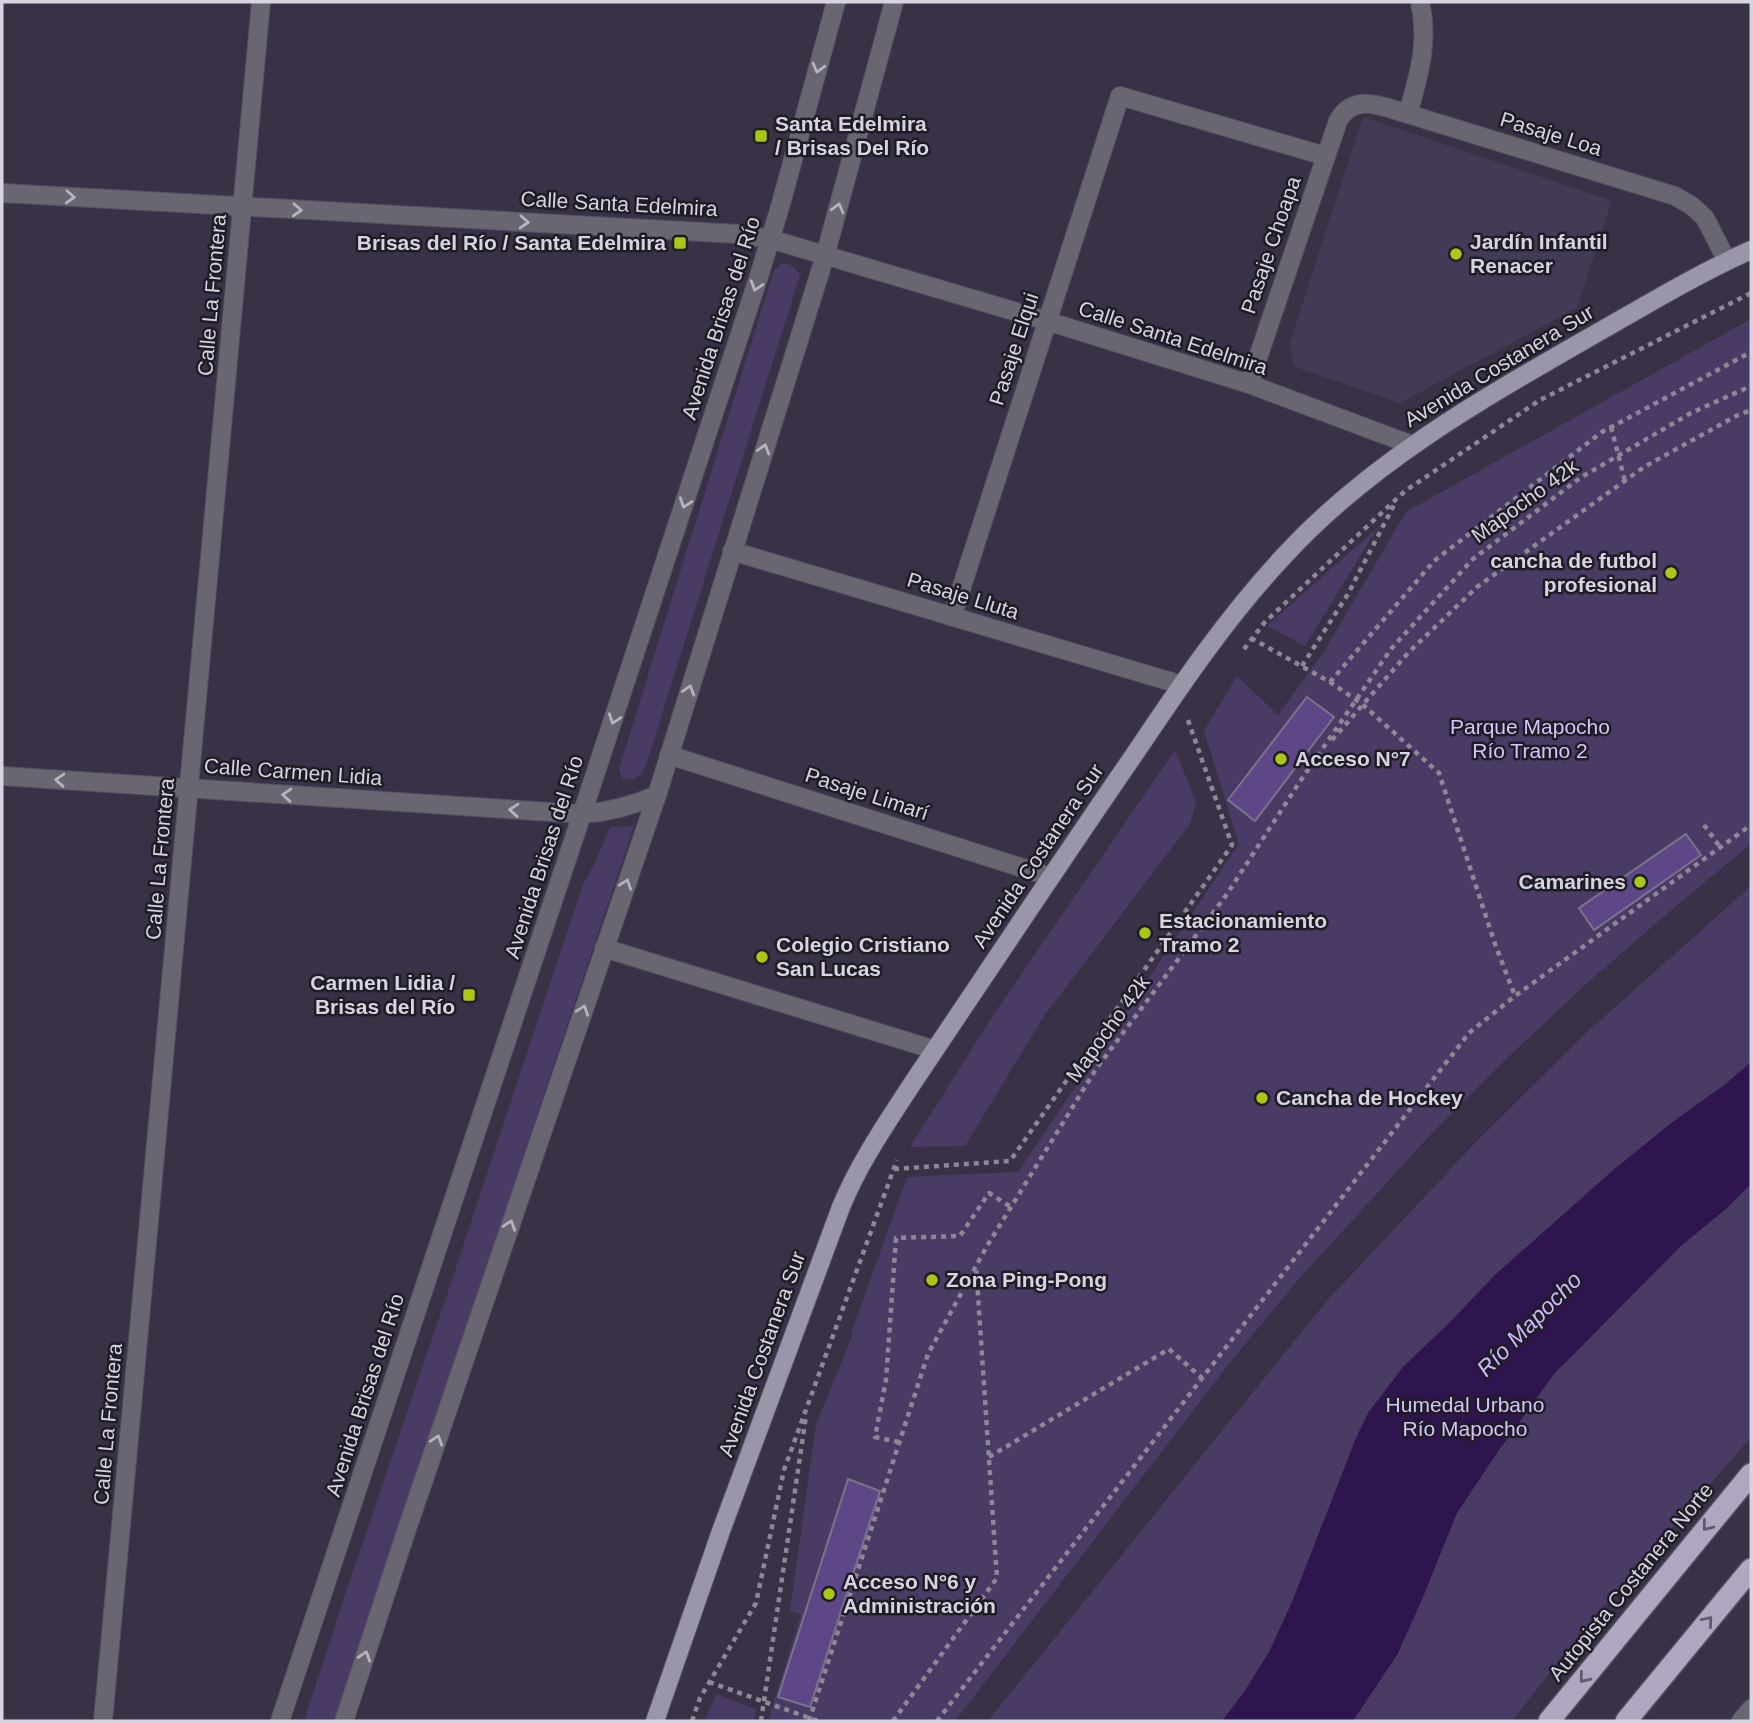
<svg xmlns="http://www.w3.org/2000/svg" width="1753" height="1723" font-family="Helvetica,sans-serif">
  <rect width="100%" height="100%" fill="#393247"/>
  <polygon fill="#433a55" points="1363,117 1612,201 1577,308 1400,403 1295,367 1289,345"/>
  <g fill="#4a3b65">
    <path d="M782,263C792,264 795,267 800,275L647,762L642,774L633,780L622,778L619,769L774,270Z"/>
    <polygon points="1751,319 1751,844 1670,911 1585,985 1504,1061 1432,1133 1296,1282 1232,1360 955,1721 768,1721 801,1614 790,1611 816,1424 852,1337 852,1331 907,1177 1018,1172 1239,844 1204,731 1237,676 1278,715 1325,650 1406,512"/>
    <polygon points="1378,527 1305,646 1267,626"/>
    <polygon points="1175,750 1196,802 1190,824 1044,1016 965,1146 910,1147 994,1014"/>
    <polygon points="634,826 334,1721 304,1721 345,1595 446,1298 584,882 595,863 610,827"/>
    <polygon points="1751,886 1751,1437 1577,1638 1512,1721 988,1721 1325,1303 1476,1142 1586,1033"/>
    <polygon points="717,1694 756,1710 754,1721 704,1721"/>
  </g>
  <polygon fill="#2e154e" points="1751,1062 1751,1184 1726,1209 1682,1245 1554,1374 1499,1450 1457,1513 1421,1602 1397,1655 1353,1721 1222,1721 1244,1692 1269,1652 1292,1602 1356,1438 1368,1413 1403,1367 1449,1323 1496,1274 1612,1171 1675,1120 1723,1086"/>
  <g fill="#5e4786" stroke="#7a738a" stroke-width="2">
    <polygon points="1307,697 1334,717 1255,821 1228,800"/>
    <polygon points="1686,834 1701,855 1594,930 1579,908"/>
    <polygon points="848,1479 880,1491 810,1707 778,1697"/>
  </g>
  <g fill="none" stroke-linecap="round" stroke-linejoin="round">
    <g stroke="#554f63" stroke-width="20">
      <g id="minor">
        <path d="M1408,114C1419,74 1429,43 1420,2"/>
        <polyline points="2,193 739,234 770,239 1047,321 1249,384 1412,445"/>
        <path d="M1249,384L1338,121C1354,92 1383,107 1408,114L1675,196L1692,206L1705,218L1727,261"/>
        <polyline points="732,551 1182,685"/>
        <polyline points="952,617 1120,96 1325,156"/>
        <polyline points="669,755 1051,877"/>
        <path d="M2,776L582,814C609,812 632,806 657,795"/>
        <polyline points="604,948 935,1050"/>
        <polyline points="103,1721 261,2"/>
        <polyline points="280,1721 582,814 759,276 780,207 836,2"/>
        <polyline points="344,1721 406,1532 657,795 825,256 894,2"/>
        <polyline points="1741,1721 1751,1709"/>
      </g>
    </g>
    <g stroke="#554f63" stroke-width="20">
      <path id="major" d="M655,1721L721,1531L841,1207C859,1163 886,1124 912,1084C947,1031 983,979 1018,926C1057,868 1096,810 1136,752C1181,685 1227,617 1283,557C1369,463 1480,400 1590,337C1643,307 1695,275 1751,250"/>
    </g>
    <g stroke="#554f63" stroke-width="24">
      <g id="highway">
        <polyline points="1549,1721 1751,1474"/>
        <polyline points="1626,1721 1751,1569"/>
      </g>
    </g>
    <g stroke="#8d8798" stroke-width="4.5" stroke-dasharray="5 5" stroke-linecap="butt">
      <polyline points="1611,427 1625,481"/>
      <polyline points="1251,638 1330,682 1362,704 1439,773 1495,944 1515,996"/>
      <polyline points="1244,649 1265,622 1405,491 1540,400 1751,293"/>
      <polyline points="1302,666 1348,594 1396,501"/>
      <polyline points="1330,682 1434,561 1602,432 1751,352"/>
      <polyline points="1332,740 1408,653 1477,587 1644,467 1736,416 1751,410"/>
      <polyline points="1704,825 1720,847"/>
      <polyline points="894,1169 1010,1161 1232,845 1188,720"/>
      <polyline points="899,1442 875,1437 886,1380 896,1238 960,1236 989,1193 1011,1207"/>
      <polyline points="989,1457 1169,1349 1202,1378"/>
      <polyline points="709,1682 818,1721"/>
      <polyline points="692,1721 700,1698 756,1603 784,1470 897,1160"/>
      <polyline points="761,1721 806,1416"/>
      <polyline points="809,1721 928,1354 987,1246 1096,1069 1227,894 1299,783 1391,649 1473,559 1580,478 1691,413 1751,386"/>
      <polyline points="893,1721 997,1578 976,1266"/>
      <polyline points="937,1721 1469,1033 1515,996 1751,825"/>
    </g>
    <use href="#minor" stroke="#6a6671" stroke-width="18"/>
    <use href="#major" stroke="#9b95aa" stroke-width="18"/>
    <use href="#highway" stroke="#afa7c0" stroke-width="21"/>
  </g>
  <defs><path id="oneway-chevron" d="M-2-3.5L2.5 0L-2 3.5" fill="none" stroke-width="1.6" stroke-linecap="round" stroke-linejoin="round" transform="scale(1.75)"/></defs>
  <g stroke="#b6b2bf">
    <use href="#oneway-chevron" transform="translate(818 68) rotate(105)"/>
    <use href="#oneway-chevron" transform="translate(70 197) rotate(3)"/>
    <use href="#oneway-chevron" transform="translate(838 208) rotate(-75)"/>
    <use href="#oneway-chevron" transform="translate(297 210) rotate(3)"/>
    <use href="#oneway-chevron" transform="translate(524 222) rotate(3)"/>
    <use href="#oneway-chevron" transform="translate(756 286) rotate(108)"/>
    <use href="#oneway-chevron" transform="translate(764 449) rotate(-73)"/>
    <use href="#oneway-chevron" transform="translate(685 503) rotate(108)"/>
    <use href="#oneway-chevron" transform="translate(689 690) rotate(-73)"/>
    <use href="#oneway-chevron" transform="translate(614 719) rotate(108)"/>
    <use href="#oneway-chevron" transform="translate(60 780) rotate(-176)"/>
    <use href="#oneway-chevron" transform="translate(287 795) rotate(-176)"/>
    <use href="#oneway-chevron" transform="translate(514 810) rotate(-176)"/>
    <use href="#oneway-chevron" transform="translate(626 884) rotate(-71)"/>
    <use href="#oneway-chevron" transform="translate(583 1010) rotate(-71)"/>
    <use href="#oneway-chevron" transform="translate(510 1225) rotate(-71)"/>
    <use href="#oneway-chevron" transform="translate(437 1440) rotate(-71)"/>
    <use href="#oneway-chevron" transform="translate(365 1656) rotate(-72)"/>
  </g>
  <g stroke="#605b6b">
    <use href="#oneway-chevron" transform="translate(1707 1526) rotate(129)"/>
    <use href="#oneway-chevron" transform="translate(1708 1621) rotate(-50)"/>
    <use href="#oneway-chevron" transform="translate(1584 1678) rotate(129)"/>
  </g>
  <g fill="#abc615" stroke="#1f1c26" stroke-width="2.5">
    <rect x="754" y="129" width="14" height="14" rx="3.5"/>
    <rect x="673" y="236" width="14" height="14" rx="3.5"/>
    <circle cx="1456" cy="254" r="7"/>
    <circle cx="1671" cy="573" r="7"/>
    <circle cx="1281" cy="759" r="7"/>
    <circle cx="1640" cy="882" r="7"/>
    <circle cx="1145" cy="933" r="7"/>
    <circle cx="762" cy="957" r="7"/>
    <rect x="462" y="988" width="14" height="14" rx="3.5"/>
    <circle cx="1262" cy="1098" r="7"/>
    <circle cx="932" cy="1280" r="7"/>
    <circle cx="829" cy="1594" r="7"/>
  </g>
  <g text-anchor="middle" stroke-width="5" stroke-linejoin="round" paint-order="stroke">
    <g font-size="21" font-weight="bold" fill="#d7d3e0" stroke="#1f1c26" text-anchor="start">
      <text x="775" y="131">Santa Edelmira<tspan x="775" dy="24">/ Brisas Del Río</tspan></text>
      <text x="1470" y="249">Jardín Infantil<tspan x="1470" dy="24">Renacer</tspan></text>
      <text x="666" y="250" text-anchor="end">Brisas del Río / Santa Edelmira</text>
      <text x="1657" y="568" text-anchor="end">cancha de futbol<tspan x="1657" dy="24">profesional</tspan></text>
      <text x="1295" y="766">Acceso N°7</text>
      <text x="1626" y="889" text-anchor="end">Camarines</text>
      <text x="1159" y="928">Estacionamiento<tspan x="1159" dy="24">Tramo 2</tspan></text>
      <text x="776" y="952">Colegio Cristiano<tspan x="776" dy="24">San Lucas</tspan></text>
      <text x="455" y="990" text-anchor="end">Carmen Lidia /<tspan x="455" dy="24">Brisas del Río</tspan></text>
      <text x="1276" y="1105">Cancha de Hockey</text>
      <text x="946" y="1287">Zona Ping-Pong</text>
      <text x="843" y="1589">Acceso N°6 y<tspan x="843" dy="24">Administración</tspan></text>
    </g>
    <g font-size="21" fill="#d7d3e0" stroke="#1f1c26">
      <text transform="translate(1551 134) rotate(17)" y="7">Pasaje Loa</text>
      <text transform="translate(619 204) rotate(3)" y="7">Calle Santa Edelmira</text>
      <text transform="translate(1271 245) rotate(-71)" y="7">Pasaje Choapa</text>
      <text transform="translate(212 295) rotate(-85)" y="7">Calle La Frontera</text>
      <text transform="translate(721 318) rotate(-72)" y="7">Avenida Brisas del Río</text>
      <text transform="translate(1173 338) rotate(18)" y="7">Calle Santa Edelmira</text>
      <text transform="translate(1014 349) rotate(-72)" y="7">Pasaje Elqui</text>
      <text transform="translate(1499 366) rotate(-31)" y="7">Avenida Costanera Sur</text>
      <text transform="translate(1525 501) rotate(-36)" y="7">Mapocho 42k</text>
      <text transform="translate(963 596) rotate(17)" y="7">Pasaje Lluta</text>
      <text transform="translate(293 772) rotate(4)" y="7">Calle Carmen Lidia</text>
      <text transform="translate(867 794) rotate(18)" y="7">Pasaje Limarí</text>
      <text transform="translate(1038 856) rotate(-56)" y="7">Avenida Costanera Sur</text>
      <text transform="translate(544 857) rotate(-72)" y="7">Avenida Brisas del Río</text>
      <text transform="translate(160 859) rotate(-85)" y="7">Calle La Frontera</text>
      <text transform="translate(1108 1029) rotate(-54)" y="7">Mapocho 42k</text>
      <text transform="translate(762 1354) rotate(-70)" y="7">Avenida Costanera Sur</text>
      <text transform="translate(365 1395) rotate(-72)" y="7">Avenida Brisas del Río</text>
      <text transform="translate(108 1424) rotate(-85)" y="7">Calle La Frontera</text>
      <text transform="translate(1631 1582) rotate(-51)" y="7">Autopista Costanera Norte</text>
    </g>
    <g font-size="21" fill="#d5c3fb" stroke="#1f1c26">
      <text x="1530" y="734">Parque Mapocho<tspan x="1530" dy="24">Río Tramo 2</tspan></text>
      <text x="1465" y="1412">Humedal Urbano<tspan x="1465" dy="24">Río Mapocho</tspan></text>
    </g>
    <g font-size="23" font-style="italic" fill="#ceb5ff" stroke="#1f1c26">
      <text transform="translate(1529 1324) rotate(-45)" y="8">Río Mapocho</text>
    </g>
  </g>
  <rect width="1753" height="1723" fill="none" stroke="#d7d3e0" stroke-width="7"/>
</svg>
